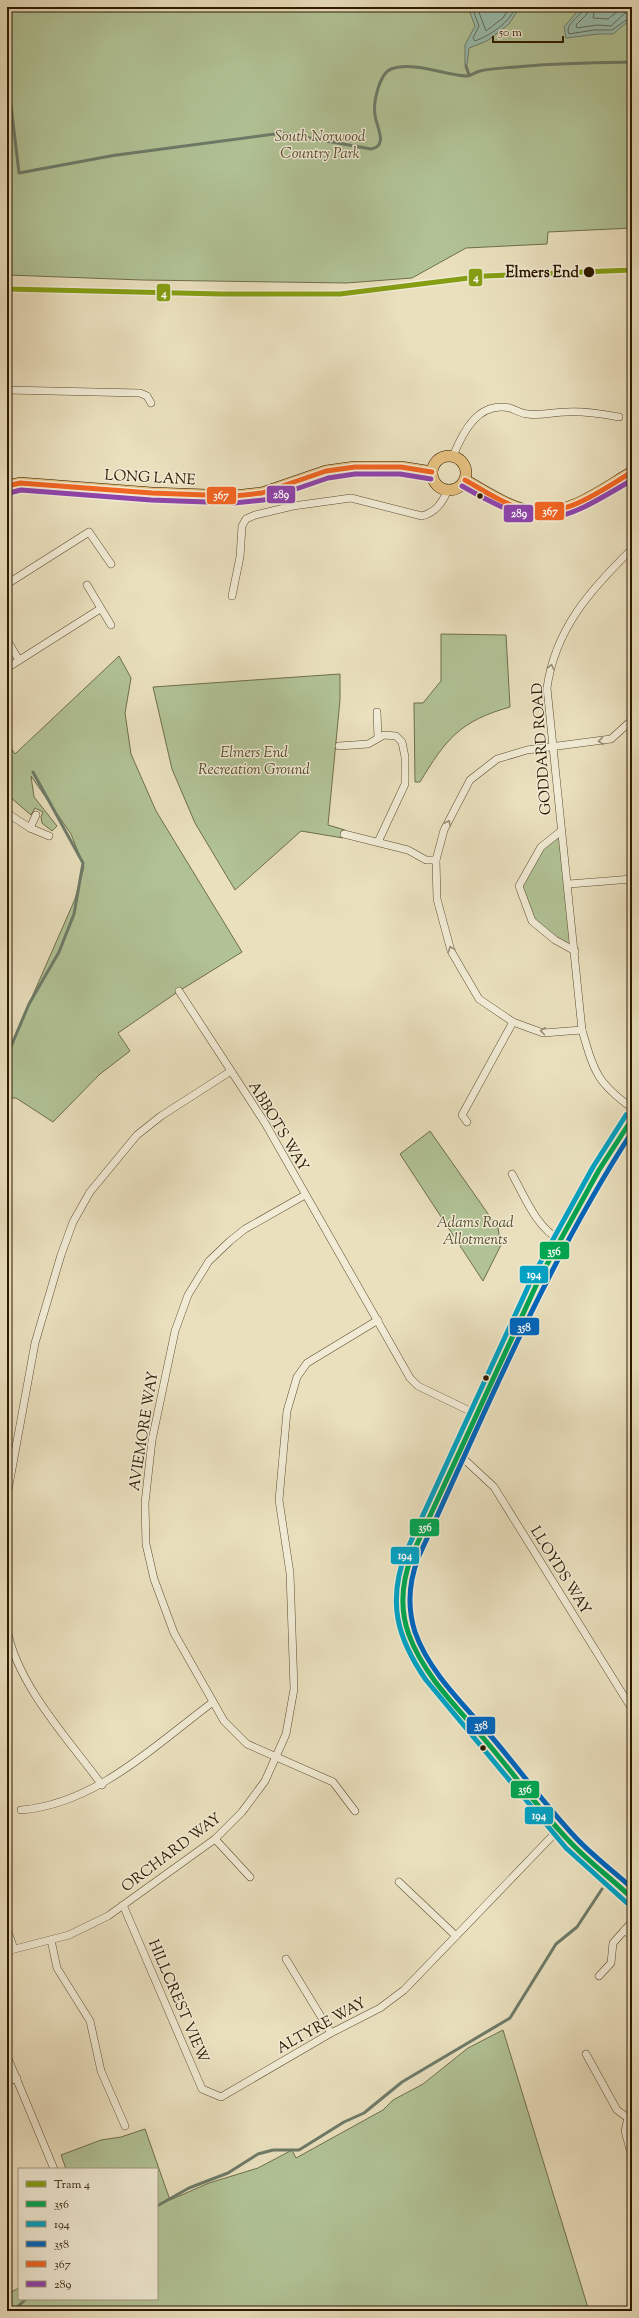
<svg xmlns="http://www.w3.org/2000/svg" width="639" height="2318" font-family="'Sorts Mill Goudy',serif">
  <rect width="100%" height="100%" fill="#eae0be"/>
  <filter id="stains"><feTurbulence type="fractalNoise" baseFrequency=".005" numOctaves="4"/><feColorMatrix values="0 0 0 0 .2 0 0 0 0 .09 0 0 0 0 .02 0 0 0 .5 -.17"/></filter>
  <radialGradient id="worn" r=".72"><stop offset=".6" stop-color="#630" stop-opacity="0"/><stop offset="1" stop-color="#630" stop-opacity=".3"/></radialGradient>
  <g fill="#b1c396" stroke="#6f6e4b">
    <polygon points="7,7 632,7 632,228 548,232 547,244 466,248 412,278 346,283 142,280 7,275"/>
    <path d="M441,634L506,635L510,707C460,721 446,739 420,782H415L414,703H423L441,681Z"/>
    <polygon points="119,656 131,678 125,713 131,754 156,811 242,952 179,991 118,1033 130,1051 100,1074 53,1122 16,1098 7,1098 7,1054 75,899 84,867 71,834 31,776 34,797 57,826 52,831 42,823 41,817 43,812 35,808 31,815 10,797 7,801 7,742 15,754"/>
    <polygon points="340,674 340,700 328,825 345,830 343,838 301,831 235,890 195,823 172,769 153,687"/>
    <polygon points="561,831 575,951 532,921 519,886 541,847"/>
    <polygon points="430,1131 498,1228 501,1245 483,1281 400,1154"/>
    <polygon points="503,2030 589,2311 7,2311 7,2294 19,2288 19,2299 157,2299 157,2169 66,2169 61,2155 101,2140 121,2137 145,2129 170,2200 209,2183 258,2168 292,2150 296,2158 383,2110 393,2100 423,2084 468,2048"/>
  </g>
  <g fill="#98bdaf" stroke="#6d7b69">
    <polygon points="468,7 520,7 509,24 487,41 469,48 467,65 465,65 465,45 475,26"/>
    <polygon points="581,7 632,7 632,18 613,34 598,34 566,38 564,27"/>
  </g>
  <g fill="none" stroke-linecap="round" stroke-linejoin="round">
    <g stroke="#626b58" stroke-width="1">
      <path d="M472,7L479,26L473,38L475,41C491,35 509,23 516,7"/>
      <polyline points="477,7 486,31 503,18 510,7"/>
      <path d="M584,7C582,17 564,23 569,34L594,30H612L632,16"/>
      <polyline points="589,7 587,14 576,25 577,28 597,25 611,26 625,13 632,11"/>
      <polyline points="595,7 593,18 608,19 623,7"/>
    </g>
    <g stroke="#6d7b69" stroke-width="3">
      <polyline points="466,66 469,75"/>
      <polyline points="7,72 19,173 116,155"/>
      <path d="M117,155L282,133L371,149C389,146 376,126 375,115C373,103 379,74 391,69C413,61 445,75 466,76C472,76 475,72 480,71C492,68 504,68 516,67C555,63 593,63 632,62"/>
      <polyline points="7,1056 29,1004 59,952 74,914 83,863 33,772"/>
      <polyline points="157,2206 189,2188 228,2173 258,2154 273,2150 299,2150 344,2122 364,2113 402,2082 510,2018 556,1944 577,1927 602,1889"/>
      <polyline points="13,2311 26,2299"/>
    </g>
    <g stroke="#5c4b30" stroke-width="8">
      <g id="minor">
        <polyline points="7,390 140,393 147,396 151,403"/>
        <path d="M453,456C463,432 478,401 510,408C516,410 522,414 528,414C540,416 554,412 567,412C585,411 602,414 619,417"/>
        <path d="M632,549C591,589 555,629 547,688L582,1030C594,1071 596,1082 632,1108"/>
        <polyline points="7,584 89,532 111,564"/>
        <polyline points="87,585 111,625"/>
        <path d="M232,596L240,557L242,526L246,519L255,515L293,506L351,498L422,516C436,512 442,503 448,490"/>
        <polyline points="7,640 19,660"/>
        <polyline points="7,668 100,609"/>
        <polyline points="377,712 378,738"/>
        <polyline points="339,746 368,744 384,735 396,736 402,742 405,757 405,784 378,842"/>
        <polyline points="7,813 30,828 49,836"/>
        <polyline points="30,828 36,815"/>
        <polyline points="561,831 541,847 519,886 532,921 555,940 575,951"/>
        <polyline points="344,834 408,850 426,860 436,860"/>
        <polyline points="569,884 632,879"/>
        <polyline points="179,991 265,1123 410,1378 418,1386 476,1414"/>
        <polyline points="582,1030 543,1033 513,1022 479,999 451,951 437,899 436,860 444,830 470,780 497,759 527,750 611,739 632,720"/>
        <polyline points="467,1122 462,1115 513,1022"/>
        <path d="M512,1174C525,1197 536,1227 560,1240"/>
        <polyline points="305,1195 245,1229 230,1241 209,1261 188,1295 175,1331 152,1440 145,1503 146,1544 154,1579 174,1633 224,1721 247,1744 333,1782 355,1811"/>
        <polyline points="457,1456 466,1461 494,1487 632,1709"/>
        <polyline points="7,1496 35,1343 61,1255 73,1222 90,1192 137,1135 161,1116 231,1071"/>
        <path d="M7,1629C17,1685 69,1740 102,1785"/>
        <path d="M21,1810C96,1804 155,1745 213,1702"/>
        <polyline points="215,1839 250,1877"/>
        <polyline points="399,1882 456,1936"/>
        <polyline points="123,1905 202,2089 221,2097 331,2033 380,2008 404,1990 559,1829"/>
        <polyline points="7,1929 14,1949"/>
        <polyline points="625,1930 632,1937"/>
        <polyline points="51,1940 57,1968 90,2021 101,2071 125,2126"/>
        <polyline points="7,1951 69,1935 108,1916 215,1839 242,1812 265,1781 286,1734 294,1689 290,1573 279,1500 287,1411 297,1377 307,1363 378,1320"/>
        <polyline points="286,1959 331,2033"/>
        <polyline points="599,1976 611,1963 613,1943 632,1922"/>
        <polyline points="586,2054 617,2110 628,2118"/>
        <polyline points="7,2056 54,2169"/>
        <polyline points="7,2082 17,2078"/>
        <polyline points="628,2118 625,2131 632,2157"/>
      </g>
    </g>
    <g stroke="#2d1900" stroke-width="12">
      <g id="primary">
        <circle cx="449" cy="473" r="17"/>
        <path d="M465,480C487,492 512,510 537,512C572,514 604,488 632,472"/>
        <polyline points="7,486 20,483 152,493 234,496 262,493 326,471 355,467 401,467 432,472"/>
        <path d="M632,1119C539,1253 481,1409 412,1555C401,1582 399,1607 409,1635C421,1670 461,1712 485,1740C514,1774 541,1810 571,1843C590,1862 612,1879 632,1898"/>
      </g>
    </g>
    <use href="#minor" stroke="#f1ebd5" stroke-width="7"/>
    <use href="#primary" stroke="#e5c07f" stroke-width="11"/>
    <g stroke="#f1ebd5" stroke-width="8">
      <path id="bus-1" d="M632,1119L599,1170L540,1277L412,1555C402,1581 399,1608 409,1635C424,1676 458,1708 485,1740C514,1774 540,1811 571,1843C590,1863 612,1879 632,1898"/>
    </g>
    <g stroke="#f1ebd5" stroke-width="8">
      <path id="bus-2" d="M626,1115L593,1167L534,1274L406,1552C387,1602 397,1638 426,1680L566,1848L627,1903"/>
    </g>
    <g stroke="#f1ebd5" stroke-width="8">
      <path id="bus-3" d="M632,1132C545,1266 485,1413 418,1558C409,1582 407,1607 415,1632C429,1672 463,1704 490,1735C519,1769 545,1805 576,1838C593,1856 613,1871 632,1888"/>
    </g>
    <g stroke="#f1ebd5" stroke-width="8">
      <g id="bus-4">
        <path d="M465,480C483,490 500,502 519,508C561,522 598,492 632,472"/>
        <polyline points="7,486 20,483 152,493 234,496 262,493 326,471 355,467 401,467 432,472"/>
      </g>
    </g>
    <g stroke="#f1ebd5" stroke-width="8">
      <g id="bus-5">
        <path d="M462,486C543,532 553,527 632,480"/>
        <polyline points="9,493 21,490 151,500 234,503 264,500 328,478 355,474 400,474 431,479"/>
      </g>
    </g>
    <use href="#bus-1" stroke="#00a651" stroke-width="5"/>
    <use href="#bus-2" stroke="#02a2c4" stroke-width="5"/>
    <use href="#bus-3" stroke="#0065bd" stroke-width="5"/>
    <use href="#bus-4" stroke="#f26522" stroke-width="5"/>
    <use href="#bus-5" stroke="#8e44ad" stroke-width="5"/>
    <g stroke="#f1ebd5" stroke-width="8">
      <polyline id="tram-1" points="7,289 221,294 340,294 485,276 632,270"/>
    </g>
    <use href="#tram-1" stroke="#859e13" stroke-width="5"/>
  </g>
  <defs><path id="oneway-chevron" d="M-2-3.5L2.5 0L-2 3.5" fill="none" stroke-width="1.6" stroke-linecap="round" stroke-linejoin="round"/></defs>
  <g stroke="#998c75">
    <use href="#oneway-chevron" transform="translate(551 667) rotate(-77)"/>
    <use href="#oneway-chevron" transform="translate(601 741) rotate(172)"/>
    <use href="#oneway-chevron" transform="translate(448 823) rotate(-66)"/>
    <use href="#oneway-chevron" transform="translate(451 949) rotate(-110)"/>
    <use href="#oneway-chevron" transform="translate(543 1031) rotate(-172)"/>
  </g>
  <g fill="#2d1900" stroke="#f1ebd5" stroke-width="1.5">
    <circle cx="589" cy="272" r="6"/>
    <circle cx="480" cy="496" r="3.5"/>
    <circle cx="486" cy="1378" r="3.5"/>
    <circle cx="483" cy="1748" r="3.5"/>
  </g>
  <g text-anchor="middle" stroke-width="3" stroke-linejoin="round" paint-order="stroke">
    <g font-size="15" font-style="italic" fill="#554c2d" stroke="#f1ebd5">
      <text x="320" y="141">South Norwood<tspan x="320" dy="17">Country Park</tspan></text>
      <text x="254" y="757">Elmers End<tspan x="254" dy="17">Recreation Ground</tspan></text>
      <text x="475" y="1227">Adams Road<tspan x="475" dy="17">Allotments</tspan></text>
    </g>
    <g font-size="15" font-weight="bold" fill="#2d1900" stroke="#f1ebd5" text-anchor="end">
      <text x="579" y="277">Elmers End</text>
    </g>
    <g font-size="15" fill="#2d1900" stroke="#f1ebd5">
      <text transform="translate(150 477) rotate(3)" y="5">LONG LANE</text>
      <text transform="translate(541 749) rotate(-94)" y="5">GODDARD ROAD</text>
      <text transform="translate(279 1126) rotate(59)" y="5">ABBOTS WAY</text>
      <text transform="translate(143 1431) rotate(-81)" y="5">AVIEMORE WAY</text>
      <text transform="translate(561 1570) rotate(58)" y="5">LLOYDS WAY</text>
      <text transform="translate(171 1852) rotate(-37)" y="5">ORCHARD WAY</text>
      <text transform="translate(179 2001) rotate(67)" y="5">HILLCREST VIEW</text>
      <text transform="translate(321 2025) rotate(-29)" y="5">ALTYRE WAY</text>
    </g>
  </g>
  <g stroke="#f1ebd5" stroke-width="1.5">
    <rect x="468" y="268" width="15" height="19" rx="4" fill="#859e13"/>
    <rect x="156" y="283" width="15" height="19" rx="4" fill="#859e13"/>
    <rect x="266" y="485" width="30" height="19" rx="4" fill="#8e44ad"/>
    <rect x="206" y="486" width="31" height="19" rx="4" fill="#f26522"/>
    <rect x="534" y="501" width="31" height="20" rx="4" fill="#f26522"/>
    <rect x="503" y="504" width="31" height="19" rx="4" fill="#8e44ad"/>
    <rect x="539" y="1241" width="31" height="19" rx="4" fill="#00a651"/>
    <rect x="519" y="1265" width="30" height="19" rx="4" fill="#02a2c4"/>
    <rect x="509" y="1317" width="31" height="19" rx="4" fill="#0065bd"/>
    <rect x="409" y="1518" width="31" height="19" rx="4" fill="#00a651"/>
    <rect x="390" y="1546" width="30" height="19" rx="4" fill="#02a2c4"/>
    <rect x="466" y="1716" width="30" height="19" rx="4" fill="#0065bd"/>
    <rect x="510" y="1780" width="30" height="19" rx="4" fill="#00a651"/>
    <rect x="524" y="1806" width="30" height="19" rx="4" fill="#02a2c4"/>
  </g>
  <g font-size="11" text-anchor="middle" font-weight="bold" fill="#fff">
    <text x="476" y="281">4</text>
    <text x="164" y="297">4</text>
    <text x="281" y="498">289</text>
    <text x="221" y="499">367</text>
    <text x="550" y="515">367</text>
    <text x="519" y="517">289</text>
    <text x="554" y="1255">356</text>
    <text x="534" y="1278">194</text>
    <text x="524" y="1331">358</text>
    <text x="425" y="1531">356</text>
    <text x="405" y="1559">194</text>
    <text x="481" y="1729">358</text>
    <text x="525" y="1793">356</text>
    <text x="539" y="1819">194</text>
  </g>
  <rect width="639" height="2318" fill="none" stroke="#eae0be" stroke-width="24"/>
  <rect x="8" y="8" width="623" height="2302" fill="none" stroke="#2d1900" stroke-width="2"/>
  <rect x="12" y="12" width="615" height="2294" fill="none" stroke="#2d1900"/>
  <rect x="18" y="2168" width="140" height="132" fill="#f1ebd5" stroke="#a39780"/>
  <rect x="26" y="2181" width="20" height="6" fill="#859e13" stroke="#a39780"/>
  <text x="54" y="2188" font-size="12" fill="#2d1900">Tram 4</text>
  <rect x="26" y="2201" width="20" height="6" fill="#00a651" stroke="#a39780"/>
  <text x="54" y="2208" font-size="12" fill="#2d1900">356</text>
  <rect x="26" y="2221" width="20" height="6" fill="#02a2c4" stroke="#a39780"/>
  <text x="54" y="2228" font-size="12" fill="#2d1900">194</text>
  <rect x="26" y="2241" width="20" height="6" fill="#0065bd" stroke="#a39780"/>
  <text x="54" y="2248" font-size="12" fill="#2d1900">358</text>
  <rect x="26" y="2261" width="20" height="6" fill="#f26522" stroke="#a39780"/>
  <text x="54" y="2268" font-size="12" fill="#2d1900">367</text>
  <rect x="26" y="2281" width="20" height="6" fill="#8e44ad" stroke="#a39780"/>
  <text x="54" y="2288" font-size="12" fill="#2d1900">289</text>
  <path d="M493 36v6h70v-6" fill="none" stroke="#2d1900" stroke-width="2"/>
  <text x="499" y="36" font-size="12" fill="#2d1900" stroke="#f1ebd5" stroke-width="3" paint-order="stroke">50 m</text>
  <rect width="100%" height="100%" filter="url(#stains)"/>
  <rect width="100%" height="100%" fill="url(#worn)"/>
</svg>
